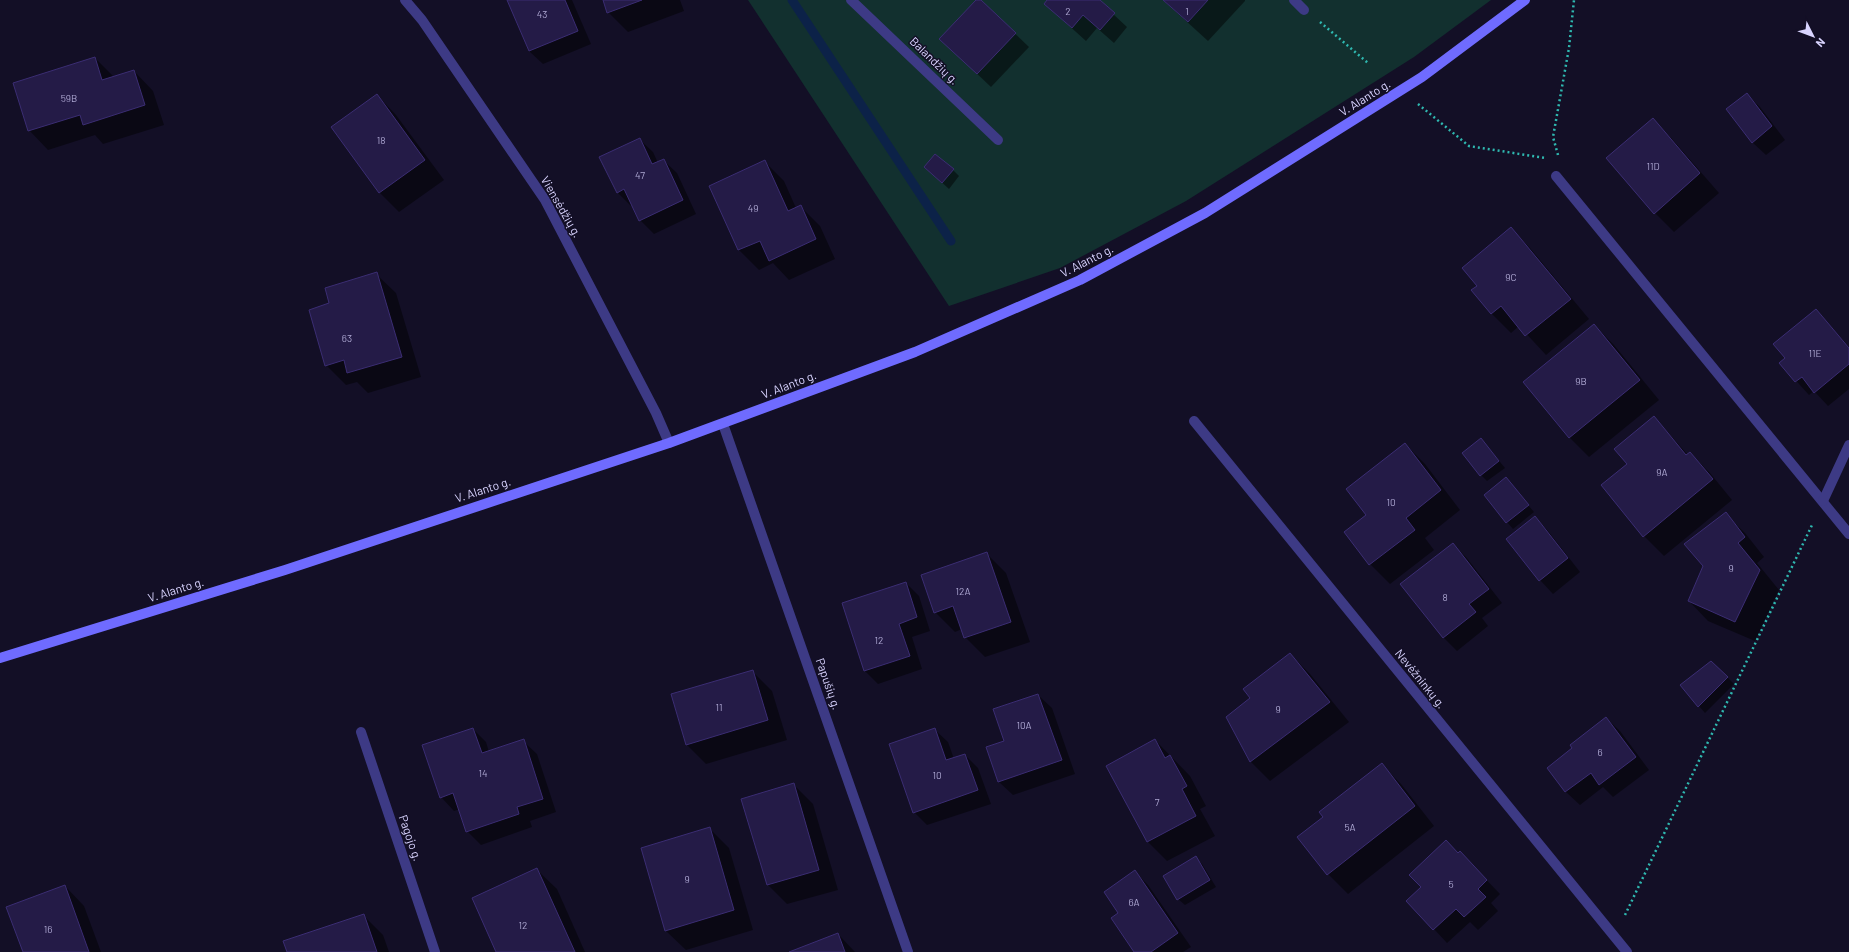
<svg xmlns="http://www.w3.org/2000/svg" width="1849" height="952" font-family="Barlow,sans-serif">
  <rect width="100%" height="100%" fill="#130f26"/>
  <polygon fill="#12302f" points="748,0 1491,0 1414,57 1186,201 1060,268 949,306"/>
  <g fill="#0007">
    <polygon points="508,0 572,0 591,44 543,64 529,51"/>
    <polygon points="604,0 680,0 684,11 628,32 608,12"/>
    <polygon points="978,0 980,0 1029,47 991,87 954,52"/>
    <polygon points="1049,0 1098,0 1127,27 1114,43 1097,28 1086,41 1045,4"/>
    <polygon points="1163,0 1245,0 1245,1 1208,41"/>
    <polygon points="95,58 114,77 134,71 153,91 164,125 103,144 95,135 48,150 29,130"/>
    <polygon points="1746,94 1760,107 1785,140 1766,155 1752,142"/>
    <polygon points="377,95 396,115 444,180 399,212 380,193 332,127"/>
    <polygon points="1653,120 1672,139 1719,193 1674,232 1655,213"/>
    <polygon points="639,139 653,152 658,163 663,160 677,173 696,214 654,234 640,220 633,205 631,206 617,192"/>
    <polygon points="765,162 784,181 796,208 801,207 820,226 835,259 789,280 773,263 759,270 739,250 710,186"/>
    <polygon points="925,167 953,170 959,176 949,189"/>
    <polygon points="1511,229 1530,248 1589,319 1546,355 1519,326 1511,333 1491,313 1478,286"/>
    <polygon points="376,274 396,293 421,377 368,393 357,382 346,385 326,365 330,304"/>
    <polygon points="1816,310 1849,347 1849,389 1828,406 1814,391 1809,395 1780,363 1787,358"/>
    <polygon points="1594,325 1614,345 1659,400 1589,457 1569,437"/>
    <polygon points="1654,417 1688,455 1690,453 1710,473 1732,500 1664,556 1644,536 1628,464"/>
    <polygon points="1481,439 1505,468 1487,481 1481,475"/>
    <polygon points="1405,444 1425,464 1460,510 1425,538 1434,550 1390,584 1370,564 1367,515"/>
    <polygon points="1506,479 1534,512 1513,529 1507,522"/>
    <polygon points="1725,514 1745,533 1764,557 1757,563 1779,590 1755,641 1708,621 1689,601"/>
    <polygon points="1535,517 1548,531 1580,572 1553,594 1540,580"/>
    <polygon points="1452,544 1466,557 1502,603 1482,618 1488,626 1457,651 1443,637"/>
    <polygon points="987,554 1006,573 1030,642 985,657 965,637 962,629 955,632 935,612"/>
    <polygon points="906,583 919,596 930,631 912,637 922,669 878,684 864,670"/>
    <polygon points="1290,654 1310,674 1349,722 1270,781 1251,762 1228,717 1251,698"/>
    <polygon points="752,671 772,691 787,740 706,764 686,744"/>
    <polygon points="1727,677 1734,684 1705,713 1699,706"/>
    <polygon points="1038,695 1052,708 1075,774 1013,795 999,782 988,748 1005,742"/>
    <polygon points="1606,718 1620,731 1649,770 1613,797 1603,787 1580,805 1566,792 1548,768 1574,748"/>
    <polygon points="473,729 486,742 489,752 523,741 537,754 556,812 530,821 532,827 481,845 467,831 460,809 454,811 441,797"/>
    <polygon points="934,729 948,742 954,759 965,755 978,768 991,804 927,825 914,812"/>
    <polygon points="1155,740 1190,776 1206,806 1200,809 1215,836 1167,861 1148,842 1107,766"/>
    <polygon points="1382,765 1401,784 1434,826 1348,894 1328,874 1299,837 1324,817"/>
    <polygon points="793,784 813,804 838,890 787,904 768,885"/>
    <polygon points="709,828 729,848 753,930 686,950 666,931"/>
    <polygon points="1459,854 1473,866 1500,894 1491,903 1498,911 1478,930 1470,922 1447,943 1408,901"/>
    <polygon points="1196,858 1202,864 1216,887 1185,905 1178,899"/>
    <polygon points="537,870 557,889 585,952 497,952"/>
    <polygon points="1135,872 1148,885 1191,947 1183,952 1135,952 1120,913"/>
    <polygon points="65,886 84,906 101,952 24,952"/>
    <polygon points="363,915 383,935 389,952 288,952"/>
    <polygon points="838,934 855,952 792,952"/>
  </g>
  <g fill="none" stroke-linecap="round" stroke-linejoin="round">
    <polyline stroke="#0c2248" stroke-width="9" points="792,0 951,241"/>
  </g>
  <g fill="#241b47" stroke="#3b2d73">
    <polygon points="507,0 565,0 578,31 529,51"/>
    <polygon points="603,0 642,0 607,13"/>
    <polygon points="976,0 981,0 1016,33 977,74 939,39"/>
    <polygon points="1047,0 1100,0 1115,13 1100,30 1083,15 1072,28 1044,4"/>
    <polygon points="1163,0 1208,0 1188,22"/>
    <polygon points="95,57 102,80 134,70 145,105 83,125 80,115 28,131 13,83"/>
    <polygon points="1747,93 1772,126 1752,143 1726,109"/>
    <polygon points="377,94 425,160 379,193 331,127"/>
    <polygon points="1653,118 1700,173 1654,214 1606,158"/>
    <polygon points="640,138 652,164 664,159 683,200 639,221 624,189 617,193 599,157"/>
    <polygon points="935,154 954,169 942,183 924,167"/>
    <polygon points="765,160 788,211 801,205 816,239 769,261 760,241 738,250 709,186"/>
    <polygon points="1511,227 1571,299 1525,336 1501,306 1491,314 1471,290 1477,286 1462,268"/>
    <polygon points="377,272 402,357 347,373 344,360 325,366 309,310 329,303 325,288"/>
    <polygon points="1816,309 1849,348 1849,364 1814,393 1802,377 1795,382 1779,363 1785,358 1773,344"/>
    <polygon points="1594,324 1640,380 1569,438 1523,382"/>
    <polygon points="1654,416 1686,455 1690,452 1713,479 1643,537 1601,485 1627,464 1614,449"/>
    <polygon points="1481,438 1499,461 1480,476 1462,453"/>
    <polygon points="1405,443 1441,490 1406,518 1415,530 1369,565 1344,532 1366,515 1346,489"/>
    <polygon points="1506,477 1529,505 1506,523 1484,495"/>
    <polygon points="1726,512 1745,537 1738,543 1760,570 1735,622 1688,601 1703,566 1684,544"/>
    <polygon points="1535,516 1568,558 1539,581 1506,539"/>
    <polygon points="1453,543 1489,589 1469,604 1476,612 1443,638 1400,584"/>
    <polygon points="987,552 1011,622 964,638 953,606 934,613 921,575"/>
    <polygon points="906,582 917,617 899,624 910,656 864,671 842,603"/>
    <polygon points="1290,653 1330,702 1250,762 1226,717 1250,698 1243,689"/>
    <polygon points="1711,661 1728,677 1698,707 1680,685"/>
    <polygon points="753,670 768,720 686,745 671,694"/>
    <polygon points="1038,694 1062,760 998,782 986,747 1004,741 993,709"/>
    <polygon points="1606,717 1636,757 1599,785 1591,773 1565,792 1547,768 1572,748 1570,745"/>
    <polygon points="473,728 482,753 524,739 543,799 517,807 519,814 466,832 453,793 440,798 422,745"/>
    <polygon points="935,728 946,760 965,754 978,790 913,813 889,744"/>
    <polygon points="1155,739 1165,758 1170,755 1187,786 1182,789 1196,816 1147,842 1106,766"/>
    <polygon points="1382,763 1415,806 1327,875 1297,837 1323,817 1319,812"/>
    <polygon points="794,783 819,870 767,885 741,799"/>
    <polygon points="710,827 734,910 665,931 641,848"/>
    <polygon points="1446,840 1458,853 1460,851 1487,880 1478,889 1486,897 1464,917 1456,909 1433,930 1406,901 1421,887 1409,875"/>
    <polygon points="1196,856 1210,880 1177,900 1163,876"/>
    <polygon points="537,868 575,952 496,952 472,898"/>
    <polygon points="1135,870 1178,933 1151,952 1134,952 1111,918 1118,913 1104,892"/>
    <polygon points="65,885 89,952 23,952 6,907"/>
    <polygon points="364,914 377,952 287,952 283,941"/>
    <polygon points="838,933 845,952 789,952"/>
  </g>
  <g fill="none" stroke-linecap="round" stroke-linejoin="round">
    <g stroke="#2fb8b0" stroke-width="2.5" stroke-dasharray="2 3" stroke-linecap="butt">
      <polyline points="1320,22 1368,63"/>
      <polyline points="1418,104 1469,146 1545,158"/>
      <polyline points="1558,155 1553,137 1569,48 1574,0"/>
      <polyline points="1625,915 1813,523"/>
    </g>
    <g stroke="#3d3a85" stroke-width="10">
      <polyline points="405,0 422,20 545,200 656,413 669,443"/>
      <polyline points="851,0 998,140"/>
      <polyline points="1294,0 1304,10"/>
      <polyline points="1556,176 1849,534"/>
      <polyline points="1194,421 1627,952"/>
      <polyline points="723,424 908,952"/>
      <polyline points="1823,501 1849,445"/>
      <polyline points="361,732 435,952"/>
    </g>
    <polyline stroke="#6f6bff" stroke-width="10" points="0,658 285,570 669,443 915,352 1080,280 1205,213 1422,77 1525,0"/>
  </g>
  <g text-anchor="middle" stroke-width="3" stroke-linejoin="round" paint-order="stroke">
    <g font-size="10" fill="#aca6d1">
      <text x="1068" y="15">2</text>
      <text x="1187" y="15">1</text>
      <text x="542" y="18">43</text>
      <text x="69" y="102">59B</text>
      <text x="381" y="144">18</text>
      <text x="1653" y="170">11D</text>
      <text x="640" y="179">47</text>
      <text x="753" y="212">49</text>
      <text x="1511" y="281">9C</text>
      <text x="347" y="342">63</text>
      <text x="1815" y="357">11E</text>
      <text x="1581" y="385">9B</text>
      <text x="1662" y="476">9A</text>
      <text x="1391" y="506">10</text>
      <text x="1731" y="572">9</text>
      <text x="963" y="595">12A</text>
      <text x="1445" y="601">8</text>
      <text x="879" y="644">12</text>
      <text x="719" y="711">11</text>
      <text x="1278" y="713">9</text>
      <text x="1024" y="729">10A</text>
      <text x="1600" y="756">6</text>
      <text x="483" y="777">14</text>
      <text x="937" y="779">10</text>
      <text x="1157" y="806">7</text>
      <text x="1350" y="831">5A</text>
      <text x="687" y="883">9</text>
      <text x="1451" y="888">5</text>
      <text x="1134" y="906">6A</text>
      <text x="523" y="929">12</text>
      <text x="48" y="933">16</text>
    </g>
    <g font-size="12" fill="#d9d4ff" stroke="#130f26">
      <text transform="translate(934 61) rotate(44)" y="4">Balandžių g.</text>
      <text transform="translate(1365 98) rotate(-32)" y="4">V. Alanto g.</text>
      <text transform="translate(561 207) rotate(60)" y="4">Viensėdžių g.</text>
      <text transform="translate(1087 261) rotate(-27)" y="4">V. Alanto g.</text>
      <text transform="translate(789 385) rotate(-21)" y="4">V. Alanto g.</text>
      <text transform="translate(483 490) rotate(-18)" y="4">V. Alanto g.</text>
      <text transform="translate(176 590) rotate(-17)" y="4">V. Alanto g.</text>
      <text transform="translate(1420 679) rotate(51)" y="4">Nevėžninkų g.</text>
      <text transform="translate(828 684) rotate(71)" y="4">Papušių g.</text>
      <text transform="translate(410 838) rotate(71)" y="4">Pagojo g.</text>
    </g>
  </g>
  <g transform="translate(1813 36) rotate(132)" stroke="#130f26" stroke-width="3" paint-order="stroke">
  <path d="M0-3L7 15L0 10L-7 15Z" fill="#d9d4ff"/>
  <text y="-6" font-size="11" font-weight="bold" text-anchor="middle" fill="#d9d4ff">N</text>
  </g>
</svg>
